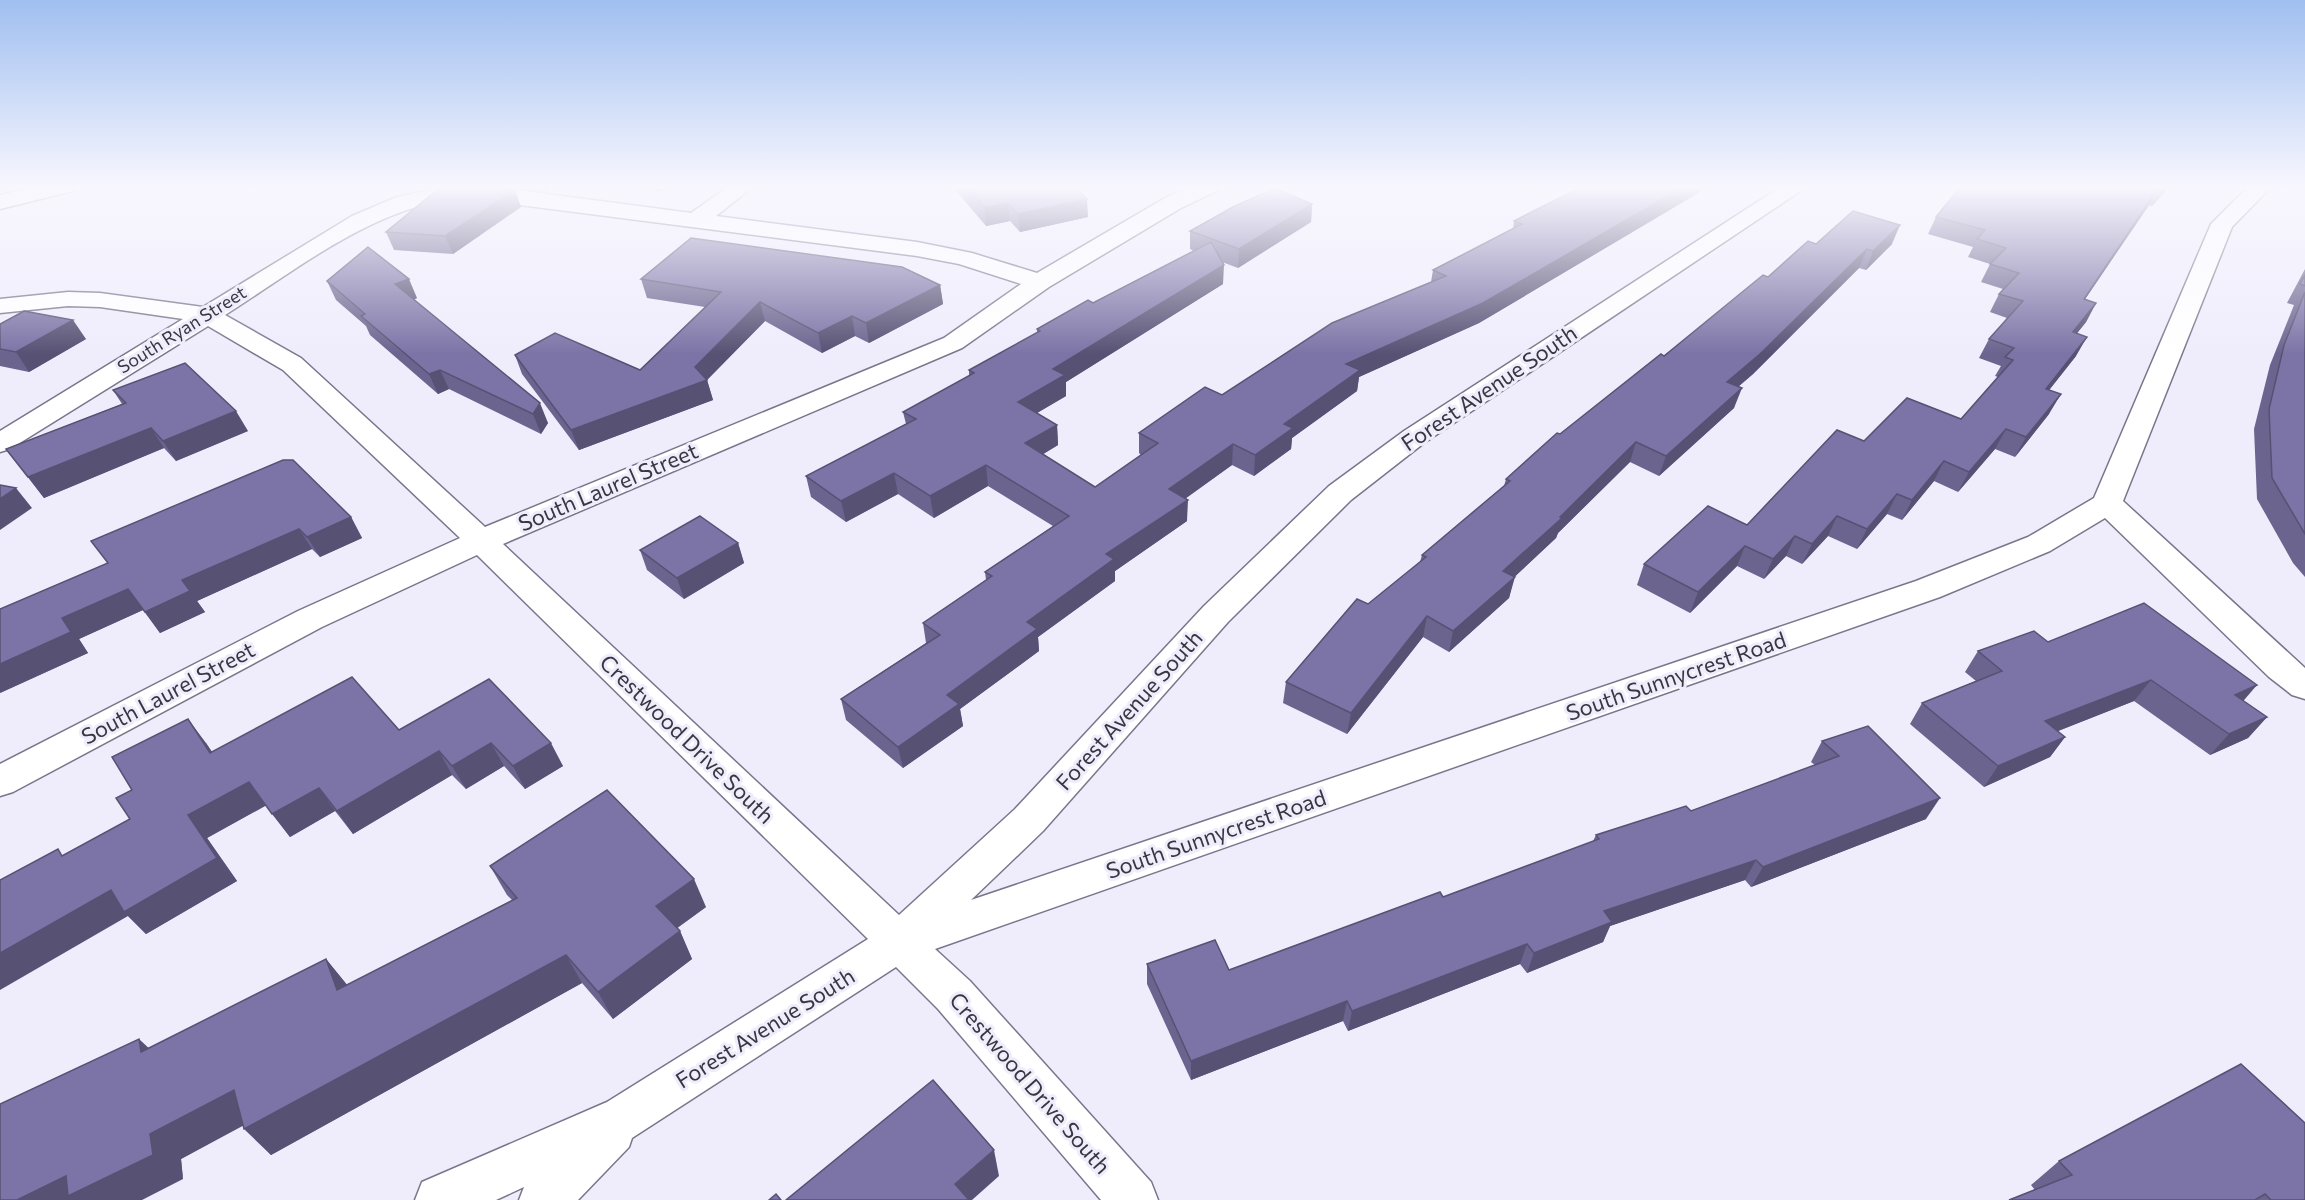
<svg xmlns="http://www.w3.org/2000/svg" width="2305" height="1200" font-family="Commissioner,sans-serif">
  <rect width="100%" height="100%" fill="#efedfc"/>
  <g fill="none" stroke-linecap="round" stroke-linejoin="round">
    <g stroke="#79768b" stroke-width="3">
      <path id="street" d="M450,186H488L691,213L729,186H754L716,216L917,242L972,253L1037,273L1165,198L1192,186H1220L1217,191L1181,208L1049,287L962,348L503,544L899,915L1015,809L1204,606L1329,486L1404,431L1782,186H1808L1424,443L1351,500L1228,622L1043,831L971,900L1916,581L2028,537L2094,498L2211,224L2249,186H2272L2232,227L2123,501L2305,668V699L2292,695L2269,677L2105,518L2050,551L1940,597L935,949L970,981L1151,1182L1158,1200H1101L938,1009L896,967L632,1138L629,1147L578,1200H519L524,1187L496,1200H415L422,1182L607,1102L868,939L477,555L322,627L13,792L0,796V764L298,611L460,538L283,370L208,326L10,449L0,452V431L183,319L100,307L68,306L0,313V299L68,292L100,293L203,307L352,216L397,197ZM466,198L917,256L959,264L1021,284L944,338L485,527L301,358L225,315C298,269 378,203 466,198Z"/>
    </g>
    <g stroke="#79768b" stroke-width="3">
      <polygon id="primary" points="39,186 76,186 73,191 0,209 0,195"/>
    </g>
    <use href="#street" fill="#fff" fill-rule="evenodd"/>
    <use href="#primary" fill="#fff" fill-rule="evenodd"/>
  </g>
  <g fill="#6b648f">
    <polygon points="494,186 552,186 545,191"/>
    <polygon points="641,186 672,186 659,192"/>
    <polygon points="952,186 1078,186 1075,187 1088,217 1020,232 1010,221 986,226"/>
    <polygon points="1590,186 1710,186 1479,323 1359,377 1357,391 1292,438 1291,449 1254,476 1232,465 1185,499 1187,521 1115,571 1115,581 1038,637 1039,651 960,709 963,726 903,768 846,720 841,699 926,643 923,623 986,580 985,572 1053,526 988,486 934,518 898,494 846,522 811,497 806,476 906,424 903,412 969,376 969,370 1037,333 1037,329 1093,303 1194,251 1190,249 1190,231 1312,204 1311,222 1238,268 1222,262 1223,284 1066,382 1066,396 1037,413 1057,425 1058,445 1043,454 1095,487 1141,455 1139,453 1139,433 1222,395 1431,282 1433,270 1513,229 1514,221"/>
    <polygon points="1961,186 2170,186 2152,206 2149,205 2085,299 2096,303 2086,322 2077,333 2076,356 2049,390 2049,414 2015,457 1995,449 1958,492 1934,481 1902,520 1887,514 1857,549 1828,536 1802,564 1786,556 1764,579 1737,566 1690,613 1637,585 1644,564 1747,525 1864,441 1961,419 1998,377 1995,376 2001,366 1979,358 1989,339 2007,318 1990,312 1999,294 2003,289 1981,282 1990,264 1968,257 1973,247 1928,234 1936,217"/>
    <polygon points="515,190 521,207 453,254 394,250 386,232"/>
    <polygon points="1816,244 1892,244 1866,270 1859,268 1753,374 1738,387 1734,408 1659,476 1630,462 1558,533 1556,538 1514,577 1509,598 1449,652 1423,637 1347,734 1283,703 1286,682 1368,604 1420,562 1422,555 1504,486 1506,479 1560,434 1768,277"/>
    <polygon points="2305,269 2305,577 2293,563 2257,499 2254,429 2270,365 2294,305 2287,303"/>
    <polygon points="641,279 940,285 943,304 869,343 855,336 822,353 765,321 707,380 713,400 579,450 522,374 515,355 640,370 705,307 647,298"/>
    <polygon points="327,281 417,298 414,300 548,423 541,434 449,389 438,394 370,335 366,326 336,300"/>
    <polygon points="0,324 86,339 29,372 0,366"/>
    <polygon points="113,390 248,431 176,461 164,448 44,498 6,449 122,404"/>
    <polygon points="351,517 362,538 320,557 312,549 197,601 205,612 160,633 143,610 79,639 88,653 0,693 108,563"/>
    <polygon points="738,543 744,563 684,599 647,570 640,550"/>
    <polygon points="2048,642 2243,701 2267,717 2248,738 2210,755 2134,701 2058,731 2065,737 2050,757 1984,787 1910,724 1922,703 1976,681 1965,672 1978,651"/>
    <polygon points="489,679 563,766 525,789 504,766 466,789 452,775 353,834 335,811 290,837 266,805 207,838 237,881 146,934 128,916 63,855 130,819 132,790 206,743 212,752 399,730"/>
    <polygon points="1822,741 1926,819 1751,887 1745,880 1610,926 1603,942 1527,973 1520,964 1348,1031 1343,1021 1191,1080 1147,984 1147,964 1229,970 1443,897 1593,841 1596,835 1691,811 1815,765 1811,762"/>
    <polygon points="490,866 706,907 677,928 680,931 692,959 613,1019 582,983 271,1155 243,1125 181,1159 183,1179 149,1048 326,959 347,985 512,900 507,895"/>
    <polygon points="2059,1161 2305,1200 2009,1200 2035,1190 2031,1185"/>
  </g>
  <g fill="#575174">
    <polygon points="543,186 552,186 545,191"/>
    <polygon points="657,186 672,186 659,192"/>
    <polygon points="1685,186 1710,186 1479,323 1359,377 1357,391 1292,438 1291,449 1254,476 1255,455 1284,424 1346,364"/>
    <polygon points="2164,186 2170,186 2152,206 2162,189"/>
    <polygon points="2158,188 2149,205 2073,317 2084,299"/>
    <polygon points="515,190 521,207 453,254 445,236"/>
    <polygon points="1087,199 1088,217 1020,232 1018,214"/>
    <polygon points="1008,203 1010,221 986,226 985,208"/>
    <polygon points="1312,204 1311,222 1238,268 1239,249"/>
    <polygon points="1900,225 1892,244 1866,270 1873,251"/>
    <polygon points="1867,249 1859,268 1753,374 1720,402 1727,382"/>
    <polygon points="1224,265 1223,284 1066,382 1066,396 1020,423 1018,402 1053,369"/>
    <polygon points="409,279 417,298 404,303 395,284"/>
    <polygon points="940,285 943,304 869,343 866,323"/>
    <polygon points="760,302 765,321 707,380 713,400 579,450 571,430 695,367"/>
    <polygon points="2096,303 2086,322 2063,351 2073,332"/>
    <polygon points="852,316 855,336 822,353 818,333"/>
    <polygon points="73,320 86,339 29,372 16,352"/>
    <polygon points="2087,337 2076,356 2035,408 2046,389"/>
    <polygon points="440,370 449,389 438,394 429,374"/>
    <polygon points="1742,388 1734,408 1659,476 1666,456"/>
    <polygon points="2061,394 2049,414 2015,457 2026,437"/>
    <polygon points="540,403 548,423 541,434 533,414"/>
    <polygon points="236,411 248,431 176,461 163,441"/>
    <polygon points="1057,425 1058,445 1027,464 1025,443"/>
    <polygon points="151,428 164,448 44,498 28,477"/>
    <polygon points="2006,429 1995,449 1958,492 1969,472"/>
    <polygon points="1636,442 1630,462 1558,533 1556,538 1507,584 1515,577 1509,598 1449,652 1453,631 1503,571"/>
    <polygon points="1233,444 1232,465 1169,510 1169,489"/>
    <polygon points="1944,461 1934,481 1902,520 1912,500"/>
    <polygon points="986,465 988,486 934,518 930,496"/>
    <polygon points="894,473 898,494 846,522 841,501"/>
    <polygon points="16,488 32,508 0,530 0,499"/>
    <polygon points="1897,494 1887,514 1857,549 1867,529"/>
    <polygon points="1188,500 1187,521 1115,571 1115,581 1038,637 1039,651 960,709 963,726 903,768 898,747 947,695 1027,622 1106,554"/>
    <polygon points="1837,516 1828,536 1802,564 1812,544"/>
    <polygon points="351,517 362,538 320,557 307,537"/>
    <polygon points="299,529 312,549 197,601 205,612 160,633 145,612 182,580"/>
    <polygon points="1795,536 1786,556 1764,579 1773,559"/>
    <polygon points="738,543 744,563 684,599 677,578"/>
    <polygon points="1745,546 1737,566 1690,613 1698,592"/>
    <polygon points="128,589 143,610 79,639 88,653 0,693 0,664 62,618"/>
    <polygon points="1427,616 1423,637 1347,734 1351,713"/>
    <polygon points="2151,680 2134,701 2030,742 2045,721"/>
    <polygon points="2257,685 2239,706 2235,695"/>
    <polygon points="2267,717 2248,738 2210,755 2229,734"/>
    <polygon points="188,719 206,743 228,776 210,753"/>
    <polygon points="2065,737 2050,757 1984,787 1998,766"/>
    <polygon points="491,743 504,766 466,789 452,766"/>
    <polygon points="551,743 563,766 525,789 513,766"/>
    <polygon points="439,751 452,775 353,834 337,811"/>
    <polygon points="249,782 267,805 207,838 237,881 146,934 128,916 0,990 0,953 188,815"/>
    <polygon points="319,788 335,811 290,837 272,814"/>
    <polygon points="1940,798 1926,819 1751,887 1763,867"/>
    <polygon points="1756,860 1745,880 1610,926 1603,942 1527,973 1534,953 1604,911"/>
    <polygon points="694,879 706,907 669,934 656,906"/>
    <polygon points="680,931 692,959 613,1019 598,992"/>
    <polygon points="1527,944 1520,964 1348,1031 1352,1011"/>
    <polygon points="566,955 582,983 271,1155 244,1129"/>
    <polygon points="326,959 348,986 337,990"/>
    <polygon points="1347,1001 1343,1021 1191,1080 1191,1061"/>
    <polygon points="139,1039 168,1066 141,1052"/>
    <polygon points="234,1090 261,1116 181,1159 183,1179 142,1200 17,1200 150,1134"/>
    <polygon points="994,1150 999,1176 972,1200 959,1200 955,1184"/>
  </g>
  <g fill="#7c74a6" stroke="#575174" stroke-width="1.5">
    <polygon points="442,186 486,186 515,190 445,236 386,232"/>
    <polygon points="965,186 1074,186 1087,199 1018,214 1008,203 985,208"/>
    <polygon points="1583,186 1588,187 1590,186 1685,186 1483,303 1346,364 1360,370 1284,424 1293,428 1255,455 1233,444 1169,489 1188,500 1106,554 1114,559 1027,622 1037,629 947,695 959,704 898,747 841,699 940,635 923,623 992,576 985,572 1069,516 986,465 930,496 894,473 841,501 806,476 916,419 903,412 974,373 969,370 1040,331 1037,329 1088,300 1093,303 1211,242 1224,265 1053,369 1065,375 1018,402 1057,425 1025,443 1095,487 1158,443 1139,433 1205,387 1222,395 1332,323 1446,276 1433,270 1522,224 1514,221"/>
    <polygon points="1961,186 2164,186 2162,189 2158,188 2084,299 2096,303 2073,332 2087,337 2046,389 2061,394 2026,437 2006,429 1969,472 1944,461 1912,500 1897,494 1867,529 1837,516 1812,544 1795,536 1773,559 1745,546 1698,592 1644,564 1708,506 1747,525 1837,430 1864,441 1907,398 1961,419 2013,360 2005,357 2014,348 1989,339 2023,301 1999,294 2019,273 1990,264 2006,248 1977,239 1985,230 1936,217"/>
    <polygon points="1275,188 1312,204 1239,249 1190,231 1233,207"/>
    <polygon points="1853,211 1900,225 1873,251 1867,249 1760,354 1727,382 1742,388 1666,456 1636,442 1560,517 1562,518 1503,571 1515,577 1453,631 1427,616 1351,713 1286,682 1357,599 1368,604 1426,557 1422,555 1510,481 1506,479 1557,433 1560,434 1661,354 1664,356 1763,275 1768,277 1808,241 1816,244"/>
    <polygon points="691,238 902,267 940,285 866,323 852,316 818,333 760,302 695,367 707,380 571,430 515,355 555,333 640,370 721,292 641,279"/>
    <polygon points="368,247 409,279 395,284 540,403 533,414 440,370 429,374 361,316 365,314 327,281"/>
    <polygon points="2305,275 2305,286 2300,284"/>
    <polygon points="2305,292 2305,534 2272,478 2269,409 2284,345"/>
    <polygon points="24,311 73,320 16,352 0,349 0,324"/>
    <polygon points="185,363 236,411 163,441 151,428 28,477 6,449 126,403 113,390"/>
    <polygon points="283,460 293,460 351,517 307,537 299,529 182,580 190,591 145,612 128,589 62,618 71,632 0,664 0,609 108,563 91,541"/>
    <polygon points="0,485 16,488 0,499"/>
    <polygon points="700,516 738,543 677,578 640,550"/>
    <polygon points="2144,603 2257,685 2235,695 2267,717 2229,734 2151,680 2045,721 2065,737 1998,766 1922,703 2002,671 1978,651 2034,631 2048,642"/>
    <polygon points="352,677 399,730 489,679 551,743 513,766 491,743 452,766 439,751 337,811 319,788 272,814 249,782 188,815 217,858 124,912 111,890 0,953 0,880 58,849 62,856 130,819 116,798 132,790 112,757 188,719 210,753"/>
    <polygon points="1868,726 1940,798 1763,867 1756,860 1604,911 1612,922 1534,953 1527,944 1352,1011 1347,1001 1191,1061 1147,964 1215,940 1229,970 1440,892 1443,897 1599,839 1596,835 1686,806 1691,811 1839,756 1822,741"/>
    <polygon points="607,790 694,879 656,906 680,931 598,992 566,955 244,1129 234,1090 150,1134 153,1155 68,1196 66,1176 17,1200 0,1200 0,1104 139,1039 141,1052 326,959 337,990 517,898 490,866"/>
    <polygon points="2241,1064 2305,1123 2305,1200 2271,1200 2265,1194 2255,1200 2009,1200 2072,1175 2059,1161"/>
    <polygon points="933,1080 994,1150 955,1184 969,1200 786,1200"/>
    <polygon points="776,1194 781,1200 769,1200"/>
  </g>
  <linearGradient id="sky" x2="0" y2="1"><stop stop-color="#a0bff0"/><stop offset="0.53" stop-color="#f8f7fe"/><stop offset="1" stop-color="#f8f7fe" stop-opacity="0"/></linearGradient>
  <rect width="2305" height="354" fill="url(#sky)"/>
  <g text-anchor="middle" stroke-width="6" stroke-linejoin="round" paint-order="stroke">
    <g font-size="18" fill="#383740" stroke="#efedfc">
      <text transform="translate(182 330) rotate(-32)" y="6">South Ryan Street</text>
    </g>
    <g font-size="22" fill="#383740" stroke="#efedfc">
      <text transform="translate(1489 388) rotate(-34)" y="8">Forest Avenue South</text>
      <text transform="translate(608 487) rotate(-23)" y="8">South Laurel Street</text>
      <text transform="translate(1676 676) rotate(-19)" y="8">South Sunnycrest Road</text>
      <text transform="translate(168 693) rotate(-28)" y="8">South Laurel Street</text>
      <text transform="translate(1129 710) rotate(-48)" y="8">Forest Avenue South</text>
      <text transform="translate(687 739) rotate(44)" y="8">Crestwood Drive South</text>
      <text transform="translate(1216 834) rotate(-19)" y="8">South Sunnycrest Road</text>
      <text transform="translate(765 1028) rotate(-32)" y="8">Forest Avenue South</text>
      <text transform="translate(1030 1083) rotate(49)" y="8">Crestwood Drive South</text>
    </g>
  </g>
</svg>
